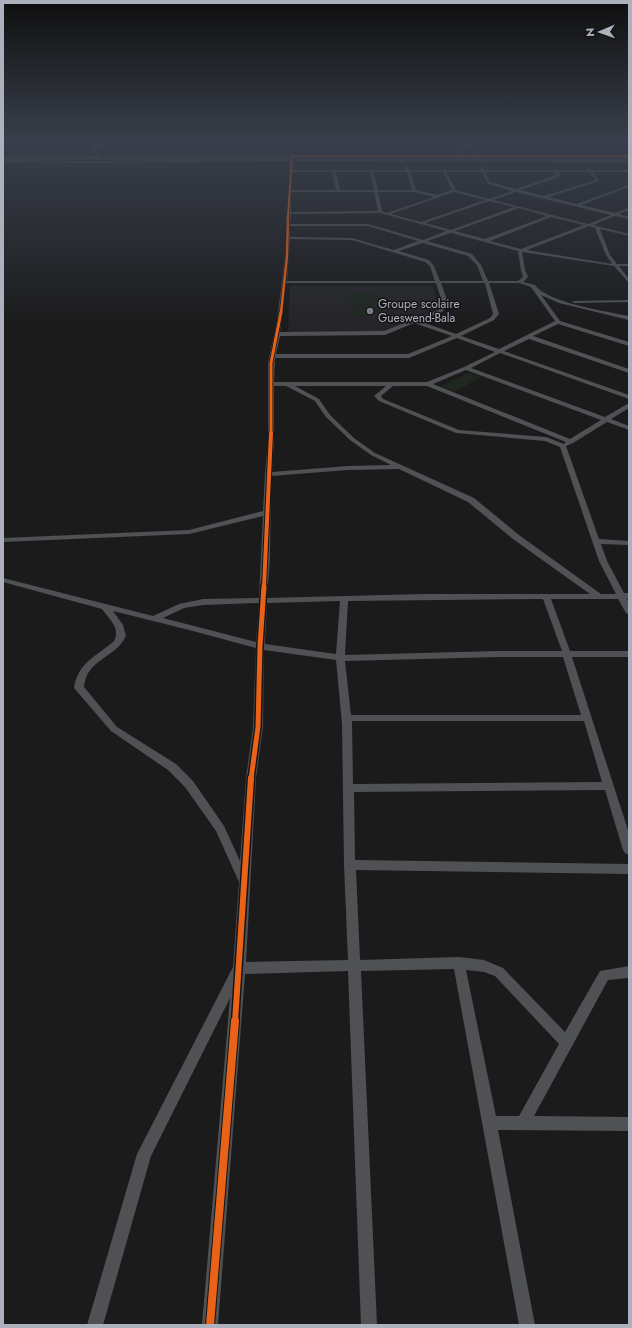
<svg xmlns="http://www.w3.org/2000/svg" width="632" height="1328" font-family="Jost,sans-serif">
  <rect width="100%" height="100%" fill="#1b1b1c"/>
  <polygon fill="#252528" points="292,286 431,286 433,287 439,308 382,332 291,332 288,331 290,287"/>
  <g fill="#1f2721">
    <path d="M346,293C359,293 379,292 389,300L381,301L378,298L370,297L383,304L384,308L374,315L348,317L349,313L353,310L362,309L355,308L356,299H348Z"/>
    <polygon points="468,373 481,377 454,392 441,386"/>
  </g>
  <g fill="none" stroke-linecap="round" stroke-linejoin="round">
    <polyline stroke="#2d353f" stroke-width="1.5" points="376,141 380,155"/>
    <g fill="#4f5155" fill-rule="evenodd">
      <polygon points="98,141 101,141 96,150 100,156 98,157 92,150"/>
      <polygon points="454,141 456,141 466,159 464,159"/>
      <polygon points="465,141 467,141 479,159 477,159"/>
      <path d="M291,155H293V159L629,160V162L293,161L292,170H406L405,167L407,166L410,170H481L479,167L481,166L484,170H587L588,168L591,170H629V172H593L599,181L549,197L577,204L629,185V187L581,205L615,213L629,208V210L619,214L629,217V219L615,216L593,225L629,234V236L600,229L610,255L617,264H629V266H619L629,279V283L614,266L522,252L525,270L528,277L523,282L535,285C546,302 608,312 629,316V320L559,303L541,295L560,321L629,342V346L558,324L533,336L629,369V373L529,339L504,351L629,395V399L500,353L471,368L605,417L629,403V408L611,419L629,426V430L607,422L573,443L566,446L599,539L629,541V545L601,544L607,561L624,593H629V599H627L629,603V614L626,613L618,599H551L570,651H629V657H572L629,833V855L625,853L623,850L605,790L354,792L355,860L629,864V874L356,870L360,960L459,957L484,960L503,968L565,1032L600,971L629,966V978L608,980L534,1116L629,1117V1131L498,1130L535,1325H519L454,969L361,971L377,1325H361L348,971L245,974L218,1325H202L230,998L151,1156L103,1325H87L137,1154L233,967L239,882L216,831L185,787L168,770L111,731L74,688C78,662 96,657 114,641C121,628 109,619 102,609L3,582V578L153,616L179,604L203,599L259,598L263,516L189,534L3,542V538L189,530L263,511L265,474L268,441V363L277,321L285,256L290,161L89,163L3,162V160L89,161L290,159ZM292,172H332L336,190H291ZM336,172H370L374,190H340ZM374,172H407L412,190H378ZM410,172H443L452,190L437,195L416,190ZM446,172H482L488,184L512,191L489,199L456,190ZM485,172H555L556,175L516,189L490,182ZM559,172H589L596,180L544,196L520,190L557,178L560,175ZM291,192H374L378,211L291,212ZM378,192H414L434,197L387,213L382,211ZM454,192L485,200L421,222L391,214ZM516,192L611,215L588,224L493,200ZM489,201L514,207L451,230L425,223ZM519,208L547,216L485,239L455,231ZM380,213L446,231L423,240L368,224H290L291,214ZM551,217L584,225L521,249L490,241ZM290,226H368L418,241L394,250L352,238L290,237ZM589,226L595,228L606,255L612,264L527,250ZM451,233L518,251L521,270L523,277L518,281H488L481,265L472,254L427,241ZM290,239L352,240L425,262L430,266L435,281H287ZM423,243L468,256L477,265L483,281H440L434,266L429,260L399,251ZM286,283H436L443,305L438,310L384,331L280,332ZM441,283H485L493,314L490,318L456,334L419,321L442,312L449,305ZM489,283H519L531,287L555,321L499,349L461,336L494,320L499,314ZM414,323L452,336L408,354H276L280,336L385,335ZM457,338L495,352L464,367L427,382H274L275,358H409ZM466,370L601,420L570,439L433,384ZM274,386H286L315,401L326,417L350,440L371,455L391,465L348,466L272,472L274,441ZM295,386H386L374,396L379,401L456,433L545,441L560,447L599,561L616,594H601L519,535L474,498L375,453L354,438L330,415L319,399ZM393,386H427L566,442L564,444L546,437L459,430L383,399L381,396ZM399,469L468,502L513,539L590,594H424L267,598L270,559L271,476L348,470ZM543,599L562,651H498L345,655L348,601ZM340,601L336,654L265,644L267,603ZM259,603L256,642L163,618L184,608L203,605ZM113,611L189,630L256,648L253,727L246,778L240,861L224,826L193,781L176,764L117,727L84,687C87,658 114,660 126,636L123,625ZM264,650L336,660L342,724L344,865L348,960L246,962L256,778L263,727ZM498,657H563L581,715H351L345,661ZM352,721H584L602,782L353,784ZM466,970L484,972L495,976L559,1044L519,1116H496Z"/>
      <polygon points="629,300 629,302 574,303 572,302 574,301"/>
    </g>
    <rect fill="#4d4d50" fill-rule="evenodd" x="3" y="156" width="626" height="4"/>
    <g stroke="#161518" stroke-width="3">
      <polyline id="cycleway-far6" points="288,217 292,156 629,156"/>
    </g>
    <g stroke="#161518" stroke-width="4">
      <polyline id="cycleway-far5" points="281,313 287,256 288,216"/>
    </g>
    <g stroke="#161518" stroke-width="4.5">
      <polyline id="cycleway-far4" points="271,434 271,363 281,312"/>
    </g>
    <g stroke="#161518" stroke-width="6">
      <polyline id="cycleway-far3" points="264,587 271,433"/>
    </g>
    <g stroke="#161518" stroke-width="8">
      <polyline id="cycleway-far2" points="251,779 258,727 260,646 264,586"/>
    </g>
    <g stroke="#161518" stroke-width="9">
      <polyline id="cycleway-far1" points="235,1022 251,778"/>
    </g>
    <g stroke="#161518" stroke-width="10">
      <polyline id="cycleway" points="210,1325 235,1021"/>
    </g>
    <use href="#cycleway-far6" stroke="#ea6118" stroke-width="2"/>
    <use href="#cycleway-far5" stroke="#ea6118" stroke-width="2.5"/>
    <use href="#cycleway-far4" stroke="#ea6118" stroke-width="3"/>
    <use href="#cycleway-far3" stroke="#ea6118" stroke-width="4"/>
    <use href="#cycleway-far2" stroke="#ea6118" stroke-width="5"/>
    <use href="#cycleway-far1" stroke="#ea6118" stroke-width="6"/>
    <use href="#cycleway" stroke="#ea6118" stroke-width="8"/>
  </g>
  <linearGradient id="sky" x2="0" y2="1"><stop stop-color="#0f0f0f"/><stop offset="0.43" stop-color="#393f4b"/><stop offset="1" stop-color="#393f4b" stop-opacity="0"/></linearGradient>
  <rect width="632" height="327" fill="url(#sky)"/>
  <circle fill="#7a7c85" stroke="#161518" stroke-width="1.5" cx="370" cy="311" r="4"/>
  <g text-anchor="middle" stroke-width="3" stroke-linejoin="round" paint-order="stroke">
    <g font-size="12" fill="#adb0bd" stroke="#161518" text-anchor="start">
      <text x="378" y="308">Groupe scolaire<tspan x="378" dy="14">Gueswend-Bala</tspan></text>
    </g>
  </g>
  <rect width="632" height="1328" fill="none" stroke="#adb0bd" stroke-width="8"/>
  <g transform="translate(600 32) rotate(268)" stroke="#161518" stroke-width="3" paint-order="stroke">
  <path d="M0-3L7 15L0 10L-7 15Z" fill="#adb0bd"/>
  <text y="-6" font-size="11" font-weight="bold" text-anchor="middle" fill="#adb0bd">N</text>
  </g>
</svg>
